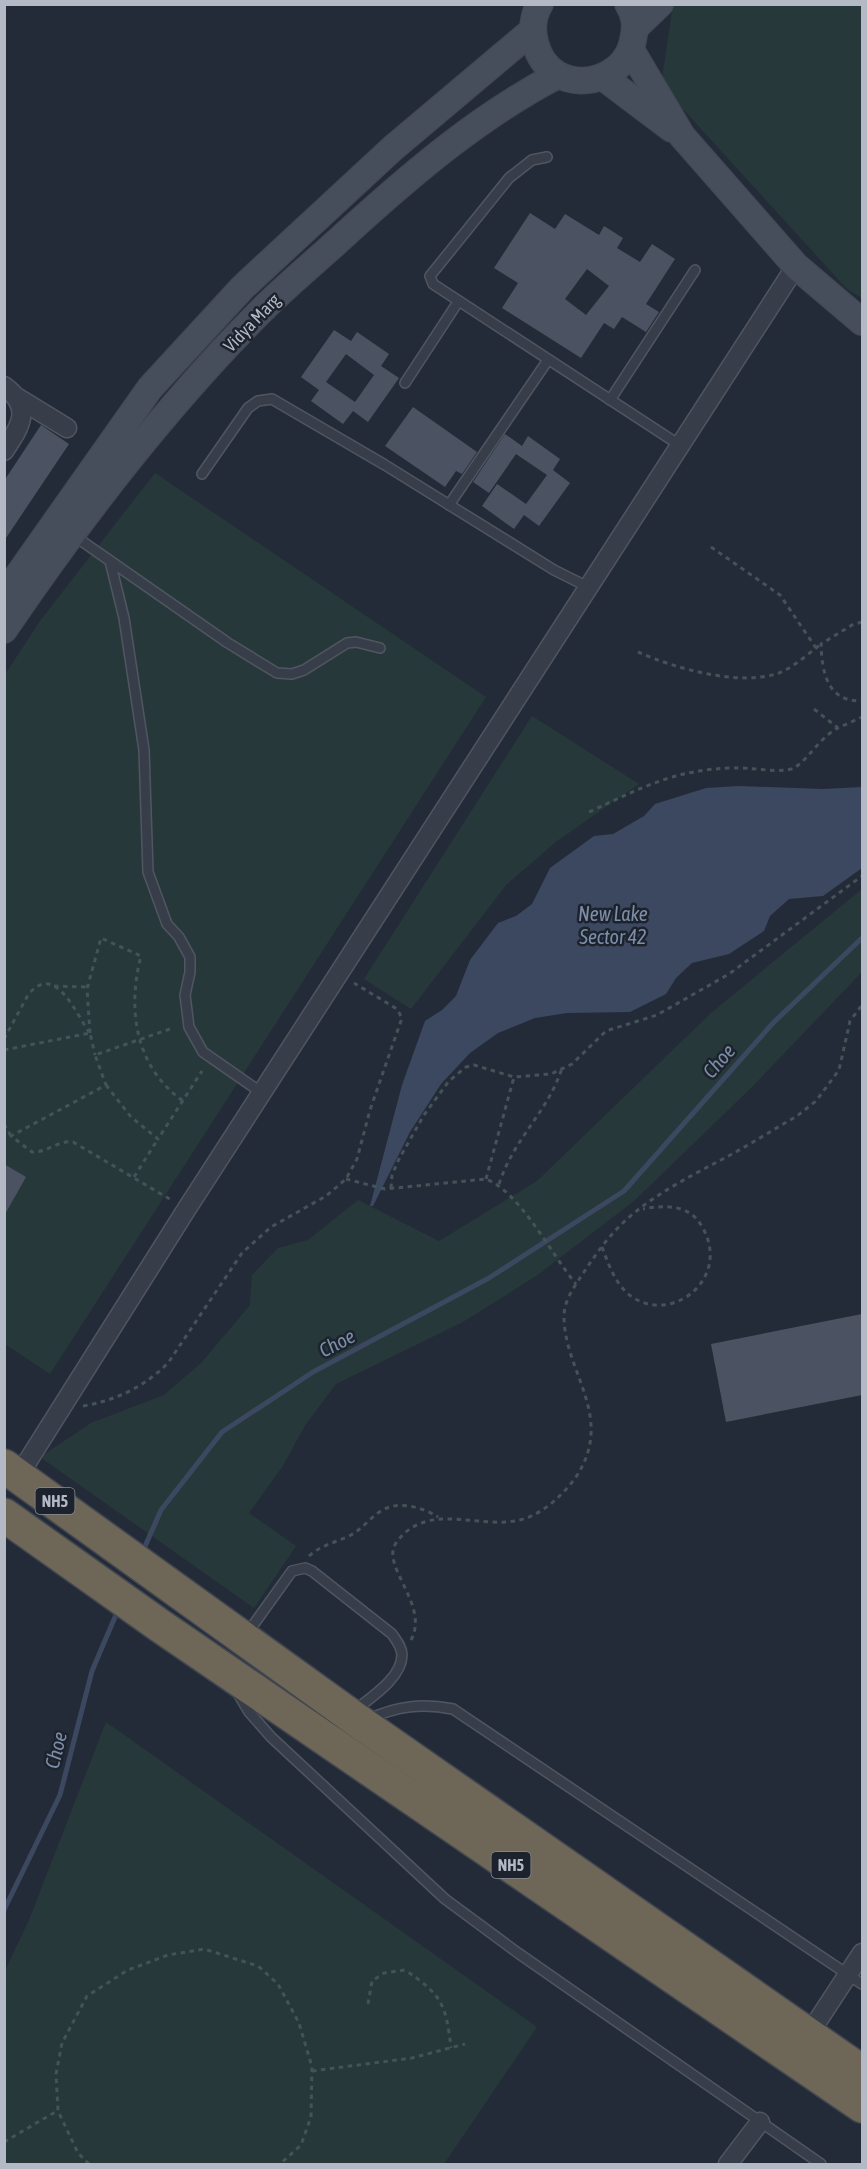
<svg xmlns="http://www.w3.org/2000/svg" width="867" height="2169" font-family="'Asap Condensed',sans-serif">
  <rect width="100%" height="100%" fill="#242b38"/>
  <g fill="#27383a">
    <polygon points="673,5 862,5 862,298 847,289 661,85"/>
    <polygon points="155,473 486,697 50,1374 5,1344 4,676 40,621"/>
    <polygon points="532,716 639,784 557,841 506,885 411,1009 364,979"/>
    <polygon points="862,889 862,972 752,1087 634,1201 536,1276 463,1322 336,1384 306,1424 282,1467 249,1513 296,1546 254,1608 40,1457 91,1423 164,1395 202,1362 250,1305 252,1275 278,1248 308,1240 358,1200 439,1241 537,1181 711,1013"/>
    <polygon points="106,1722 537,2027 444,2164 5,2164 5,1971 29,1920"/>
  </g>
  <polygon fill="#3b4860" points="739,786 823,789 862,787 862,868 823,896 789,899 770,916 764,931 729,954 692,963 676,978 666,994 630,1012 567,1013 535,1018 498,1033 470,1053 441,1084 410,1132 373,1206 370,1206 402,1085 425,1021 442,1010 456,996 470,960 498,923 516,916 532,904 550,868 594,836 613,834 644,816 655,804 706,788"/>
  <g fill="none" stroke-linecap="round" stroke-linejoin="round">
    <g stroke="#3b4860" stroke-width="5">
      <polyline points="143,1551 161,1510 222,1432 313,1372 489,1278 624,1191 773,1023 862,938"/>
      <polyline points="4,1910 60,1795 92,1671 118,1610"/>
    </g>
  </g>
  <g fill="#4b5362" fill-rule="evenodd">
    <path d="M530,213L555,229L565,214L599,235L604,226L623,238L617,248L640,262L652,244L675,259L646,304L659,312L646,332L622,317L614,329L604,323L581,358L502,308L518,283L494,268ZM587,269L609,286L586,315L565,299Z"/>
    <path d="M334,330L351,341L357,332L389,354L381,366L399,378L368,422L353,411L343,424L311,401L319,390L301,377ZM346,354L374,375L355,402L326,382Z"/>
    <polygon points="413,407 477,452 462,474 456,471 445,487 385,446"/>
    <polygon points="41,425 69,444 4,541 4,481"/>
    <polygon points="505,434 522,446 528,436 560,459 553,470 570,483 539,526 524,515 514,529 482,506 497,484 526,504 547,475 516,454 489,493 473,482"/>
    <polygon points="4,1164 26,1177 4,1216"/>
    <polygon points="862,1314 862,1395 726,1422 711,1344"/>
  </g>
  <g fill="none" stroke-linecap="round" stroke-linejoin="round">
    <g stroke="#505661" stroke-width="12">
      <g id="lane">
        <polyline points="547,157 532,160 509,178 430,276 433,284 681,446"/>
        <polyline points="405,383 458,302"/>
        <polyline points="610,400 695,270"/>
        <polyline points="202,474 248,408 258,401 272,399 385,465 554,570 588,587"/>
        <polyline points="449,505 548,360"/>
        <polyline points="73,535 228,643 277,673 292,674 304,670 347,643 356,642 380,648"/>
        <polyline points="110,561 124,618 144,750 148,872 167,924 179,937 190,957 190,972 185,995 189,1027 203,1052 262,1093"/>
        <path d="M246,1635L292,1571L305,1568L312,1571L392,1634C396,1640 402,1647 402,1655C402,1678 370,1698 354,1711"/>
        <polyline points="237,1692 249,1712 271,1737 445,1899 518,1953 821,2164"/>
        <path d="M369,1719C397,1706 422,1703 453,1709L862,1984"/>
      </g>
    </g>
    <g stroke="#505661" stroke-width="21">
      <g id="street">
        <path d="M4,386C33,407 21,426 4,451"/>
        <polyline points="18,398 67,428"/>
        <polyline points="19,1475 186,1210 796,266"/>
        <polyline points="809,2034 862,1953"/>
        <polyline points="728,2164 760,2122"/>
      </g>
    </g>
    <g stroke="#414752" stroke-width="28">
      <g id="secondary">
        <path d="M540,4C526,26 535,61 557,74C587,91 627,73 633,40C636,27 636,16 628,4"/>
        <polyline points="636,27 660,4"/>
        <polyline points="631,50 682,136 796,266 862,322"/>
        <polyline points="603,77 672,129"/>
        <polyline points="4,595 150,388 243,287 393,148 533,30"/>
        <path d="M4,630C82,515 168,403 267,305C294,279 323,255 351,229C415,171 481,115 558,75"/>
      </g>
    </g>
    <g stroke="#404651" stroke-width="36">
      <g id="highway">
        <polyline points="4,1466 361,1723 862,2072"/>
        <polyline points="4,1515 159,1625 862,2106"/>
      </g>
    </g>
    <g stroke="#445357" stroke-width="3" stroke-dasharray="4.5 4.5" stroke-linecap="butt">
      <polyline points="711,547 780,595 816,648"/>
      <path d="M862,622L852,625L821,644C822,672 827,702 862,701"/>
      <path d="M638,652C674,668 739,687 779,673C794,667 808,654 821,644"/>
      <polyline points="814,709 838,728 862,717"/>
      <path d="M589,812C641,788 675,769 734,768C749,767 783,774 794,768C810,758 818,739 838,728"/>
      <polyline points="54,986 87,987"/>
      <path d="M170,1029L95,1055L106,1085L11,1136L32,1152C47,1153 58,1140 73,1142L173,1201"/>
      <path d="M90,1033L87,989L101,938L141,956C127,1009 135,1067 183,1101"/>
      <path d="M4,1039L28,995C55,961 76,1014 89,1032"/>
      <polyline points="4,1050 90,1033 95,1055"/>
      <polyline points="106,1085 131,1117 158,1139 202,1071"/>
      <polyline points="4,1124 11,1136"/>
      <polyline points="134,1177 158,1139"/>
      <path d="M346,1179L385,1189L486,1179C520,1192 551,1254 576,1284"/>
      <polyline points="486,1179 514,1077"/>
      <path d="M499,1184C514,1138 548,1112 562,1068"/>
      <polyline points="391,1188 392,1175 399,1159 424,1115 449,1081 466,1067 474,1065 514,1077 551,1074 572,1064 606,1031 657,1015 729,974 862,876"/>
      <path d="M602,1247C608,1263 614,1280 626,1292C667,1330 735,1279 701,1225C689,1204 663,1205 643,1209"/>
      <path d="M83,1406C117,1400 144,1387 168,1363L242,1253L271,1227L326,1196L346,1179L357,1159L370,1110L402,1018L397,1009L354,983"/>
      <path d="M309,1556C321,1545 337,1542 351,1535C362,1529 370,1518 381,1511C398,1500 422,1507 438,1517"/>
      <path d="M411,1640C430,1605 380,1566 396,1543C426,1500 479,1530 520,1520C543,1514 562,1496 576,1477C616,1416 564,1373 564,1316C564,1301 574,1287 582,1275C592,1260 602,1245 614,1232C642,1201 683,1180 719,1161C746,1147 771,1131 797,1116L816,1101L839,1070L850,1021L862,1005"/>
      <path d="M368,2004L372,1981L384,1973L405,1970C442,1995 446,2004 451,2048"/>
      <polyline points="312,2071 412,2058 465,2044"/>
      <polyline points="4,2142 57,2111"/>
      <polyline points="89,2164 78,2153 58,2111 56,2074 62,2043 87,1996 128,1970 168,1955 204,1949 258,1966 278,1984 299,2023 312,2067 311,2117 301,2145 280,2164"/>
    </g>
    <use href="#lane" stroke="#383e49" stroke-width="9"/>
    <use href="#street" stroke="#383e49" stroke-width="18"/>
    <use href="#secondary" stroke="#464d5b" stroke-width="26"/>
    <use href="#highway" stroke="#6e6656" stroke-width="33"/>
  </g>
  <g text-anchor="middle" stroke-width="5" stroke-linejoin="round" paint-order="stroke">
    <g fill="#1d232d" stroke="#868c97" stroke-width="1.5">
      <rect x="35.5" y="1488" width="39" height="26" rx="4.5"/>
      <rect x="491.5" y="1852" width="39" height="26" rx="4.5"/>
    </g>
    <g font-size="16" font-weight="bold" fill="#b3b9c5">
      <text x="55" y="1507">NH5</text>
      <text x="511" y="1871">NH5</text>
    </g>
    <g font-size="18" fill="#b3b9c5" stroke="#1d232d">
      <text transform="translate(252 323) rotate(-46)" y="6">Vidya Marg</text>
    </g>
    <g font-size="20" font-style="italic" fill="#7d8eaa" stroke="#1d232d">
      <text x="613" y="921">New Lake<tspan x="613" dy="23">Sector 42</tspan></text>
      <text transform="translate(719 1061) rotate(-49)" y="7">Choe</text>
      <text transform="translate(337 1343) rotate(-28)" y="7">Choe</text>
      <text transform="translate(56 1750) rotate(-76)" y="7">Choe</text>
    </g>
  </g>
  <rect width="867" height="2169" fill="none" stroke="#b3b9c5" stroke-width="12"/>
</svg>
